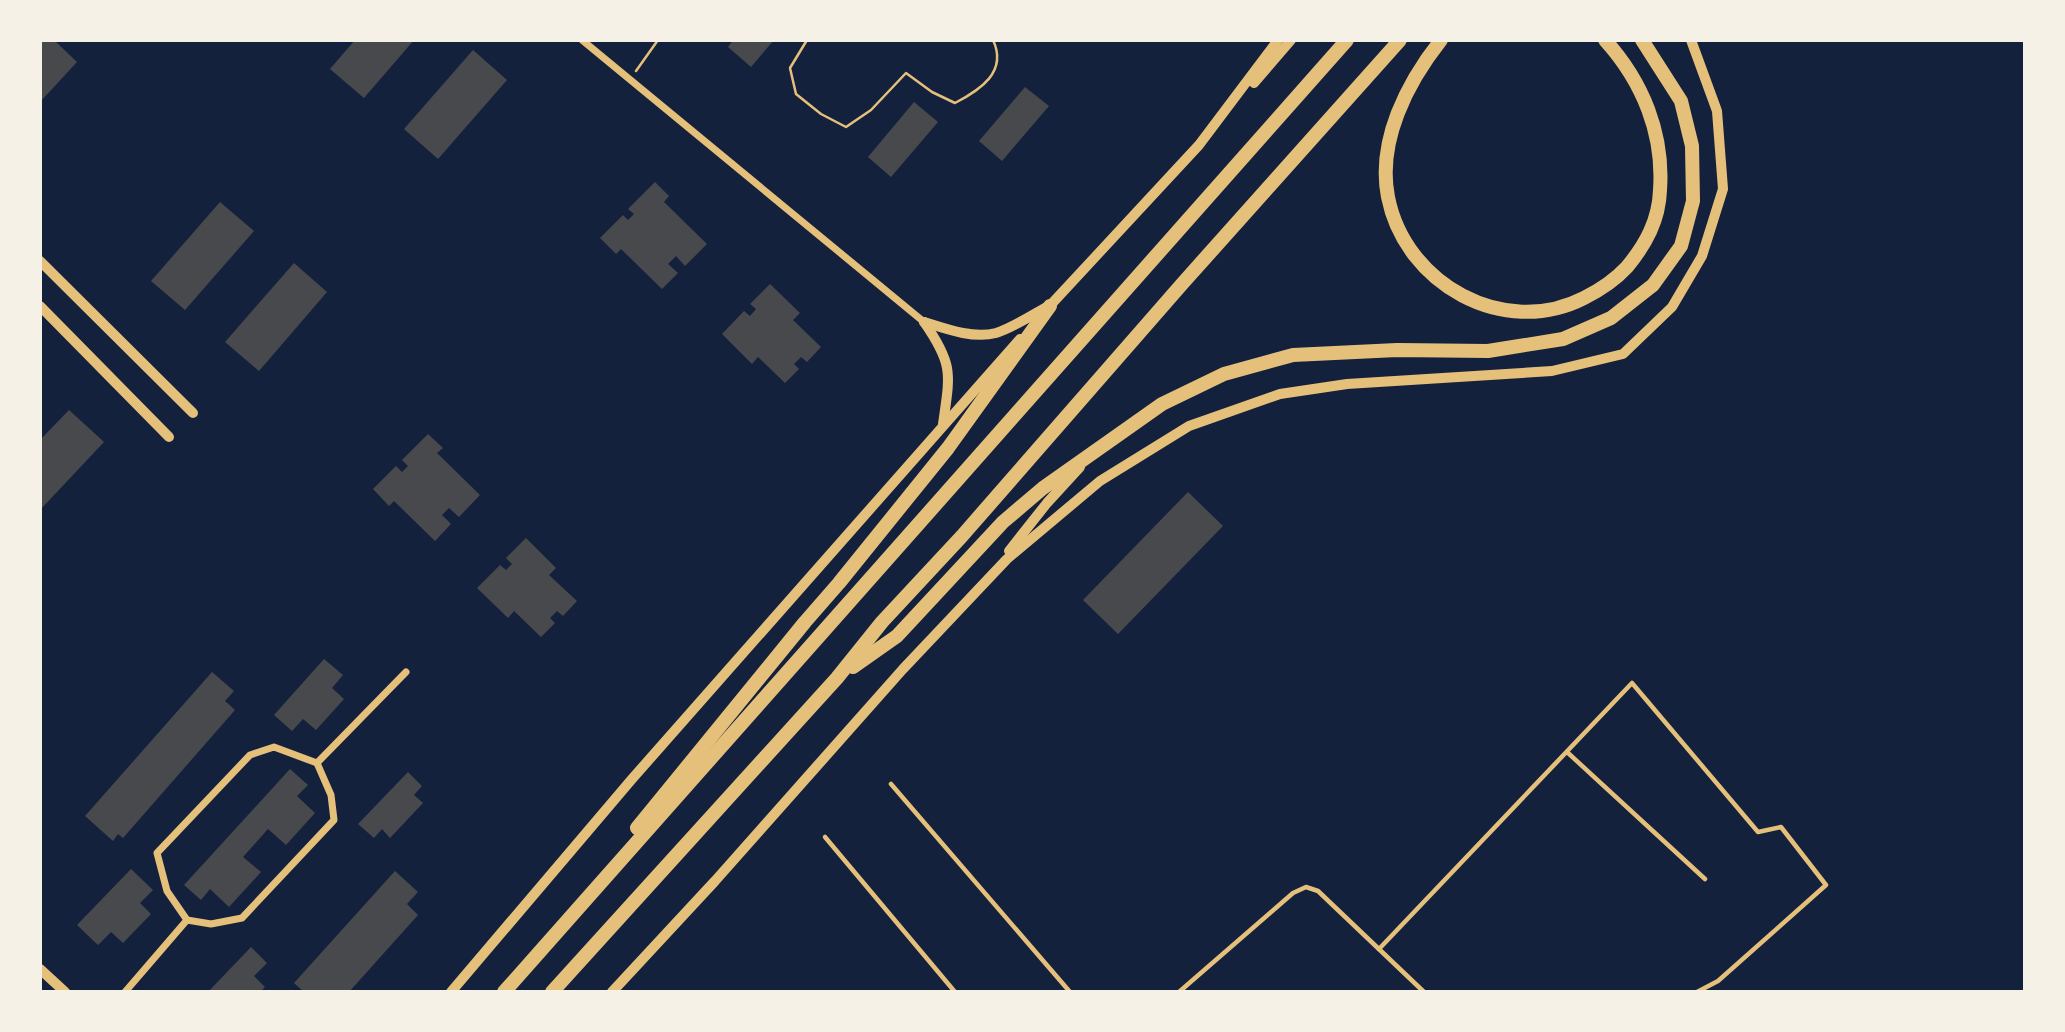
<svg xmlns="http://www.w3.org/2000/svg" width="2065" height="1032" font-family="Rubik,sans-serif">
  <rect width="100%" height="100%" fill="#14213d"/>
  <g fill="#48494c">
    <polygon points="40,40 54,40 77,62 40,102"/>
    <polygon points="355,40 414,40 364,98 330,69"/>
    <polygon points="733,40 774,40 751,67 728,47"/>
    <polygon points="473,50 507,80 438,159 404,129"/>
    <polygon points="1025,87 1049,106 1002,161 979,141"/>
    <polygon points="914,102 938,122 891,177 868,157"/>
    <polygon points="655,182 669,196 664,202 707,244 685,266 676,256 668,264 678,273 662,289 621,249 616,254 600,238 623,215 628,220 634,214 628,209"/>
    <polygon points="220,202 254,231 185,310 151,281"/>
    <polygon points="294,263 327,292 259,371 225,342"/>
    <polygon points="770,284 800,313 793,320 821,347 807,362 801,357 794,364 799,369 785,383 758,357 752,364 722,334 744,311 750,316 756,309 750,304"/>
    <polygon points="69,410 104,442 40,510 40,440"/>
    <polygon points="428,434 443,448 437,453 480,495 459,517 449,508 442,515 451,524 435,541 394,501 389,506 373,489 396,466 402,472 408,466 402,460"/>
    <polygon points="1188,492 1223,526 1118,634 1083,600"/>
    <polygon points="526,538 556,568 549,575 577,601 563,616 557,611 550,618 555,623 541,637 514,611 508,618 477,588 500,565 506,570 512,564 506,558"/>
    <polygon points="324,659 343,675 332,688 344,699 316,730 303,719 292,731 274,715"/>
    <polygon points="212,672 234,691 225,701 235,710 123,838 118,834 113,841 85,816"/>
    <polygon points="290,769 308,785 297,796 315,813 286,845 268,829 243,857 261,872 229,907 210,889 201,900 184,885"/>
    <polygon points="408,772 422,786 414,795 423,803 390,838 382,829 374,838 358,824"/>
    <polygon points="131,869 153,890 140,903 151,914 123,943 111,932 98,945 77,925"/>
    <polygon points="395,871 418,892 407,904 418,915 349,992 304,992 294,983"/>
    <polygon points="251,947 267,963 254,976 265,987 260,992 208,992"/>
  </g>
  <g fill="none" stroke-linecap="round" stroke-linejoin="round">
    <g stroke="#e5c07b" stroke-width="2.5">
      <path d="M807,40L790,68L796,94L821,114L846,127L871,110L906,73L932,92L955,103C980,90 1008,72 993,40"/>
      <polyline points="636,71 658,40"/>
    </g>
    <g stroke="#e5c07b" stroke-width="4.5">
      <polyline points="1567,752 1705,879"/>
      <polyline points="891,784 1070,992"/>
      <polyline points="825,837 955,992"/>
      <polyline points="1379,949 1632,683 1758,832 1781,827 1826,885 1718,981 1697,992"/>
      <polyline points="1179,992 1293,893 1306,887 1318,891 1424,992"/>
    </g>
    <g stroke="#e5c07b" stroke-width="7">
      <polyline points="582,40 924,322"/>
      <polygon points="274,747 317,763 331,795 334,820 242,918 211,924 187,920 167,891 157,853 250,755"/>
      <polyline points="317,763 406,672"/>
      <polyline points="125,992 187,920"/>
    </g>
    <g stroke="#e5c07b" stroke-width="10">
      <polyline points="40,261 193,413"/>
      <polyline points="40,306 169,437"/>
      <polyline points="40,969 65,992"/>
    </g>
    <g stroke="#e5c07b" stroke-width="10">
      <polyline points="1254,83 1291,40"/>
      <polyline points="1045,311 1199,145 1278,40"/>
      <path d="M924,322C946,329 973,339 996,333C1012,328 1032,315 1047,307"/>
      <path d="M924,322C954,365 950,374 943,424"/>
      <polyline points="1009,551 1047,503 1080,467"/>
      <polyline points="451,992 632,779 1020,339"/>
      <polyline points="612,992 715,881 903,669 1007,559 1100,481 1189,426 1280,394 1347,384 1552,371 1623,354 1672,307 1702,256 1723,189 1717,111 1691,40"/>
    </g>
    <g stroke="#e5c07b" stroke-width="14">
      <path d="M1441,40C1407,83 1377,141 1388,197C1405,284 1504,339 1584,298C1600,290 1615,280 1627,267C1646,244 1659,220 1660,190C1664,134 1643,82 1605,40"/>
      <polyline points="853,667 897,636 1003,522 1043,488 1162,404 1224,374 1293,355 1397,350 1488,351 1563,339 1611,318 1653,285 1681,246 1693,201 1692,146 1681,101 1642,40"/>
      <polyline points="637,828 805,622 839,583 948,448 1050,306"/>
      <polyline points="504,992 1347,40"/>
      <polyline points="552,992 837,678 882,622 962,536 1182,284 1400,40"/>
    </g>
  </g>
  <rect width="2065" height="1032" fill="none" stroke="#f6f1e7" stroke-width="84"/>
</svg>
